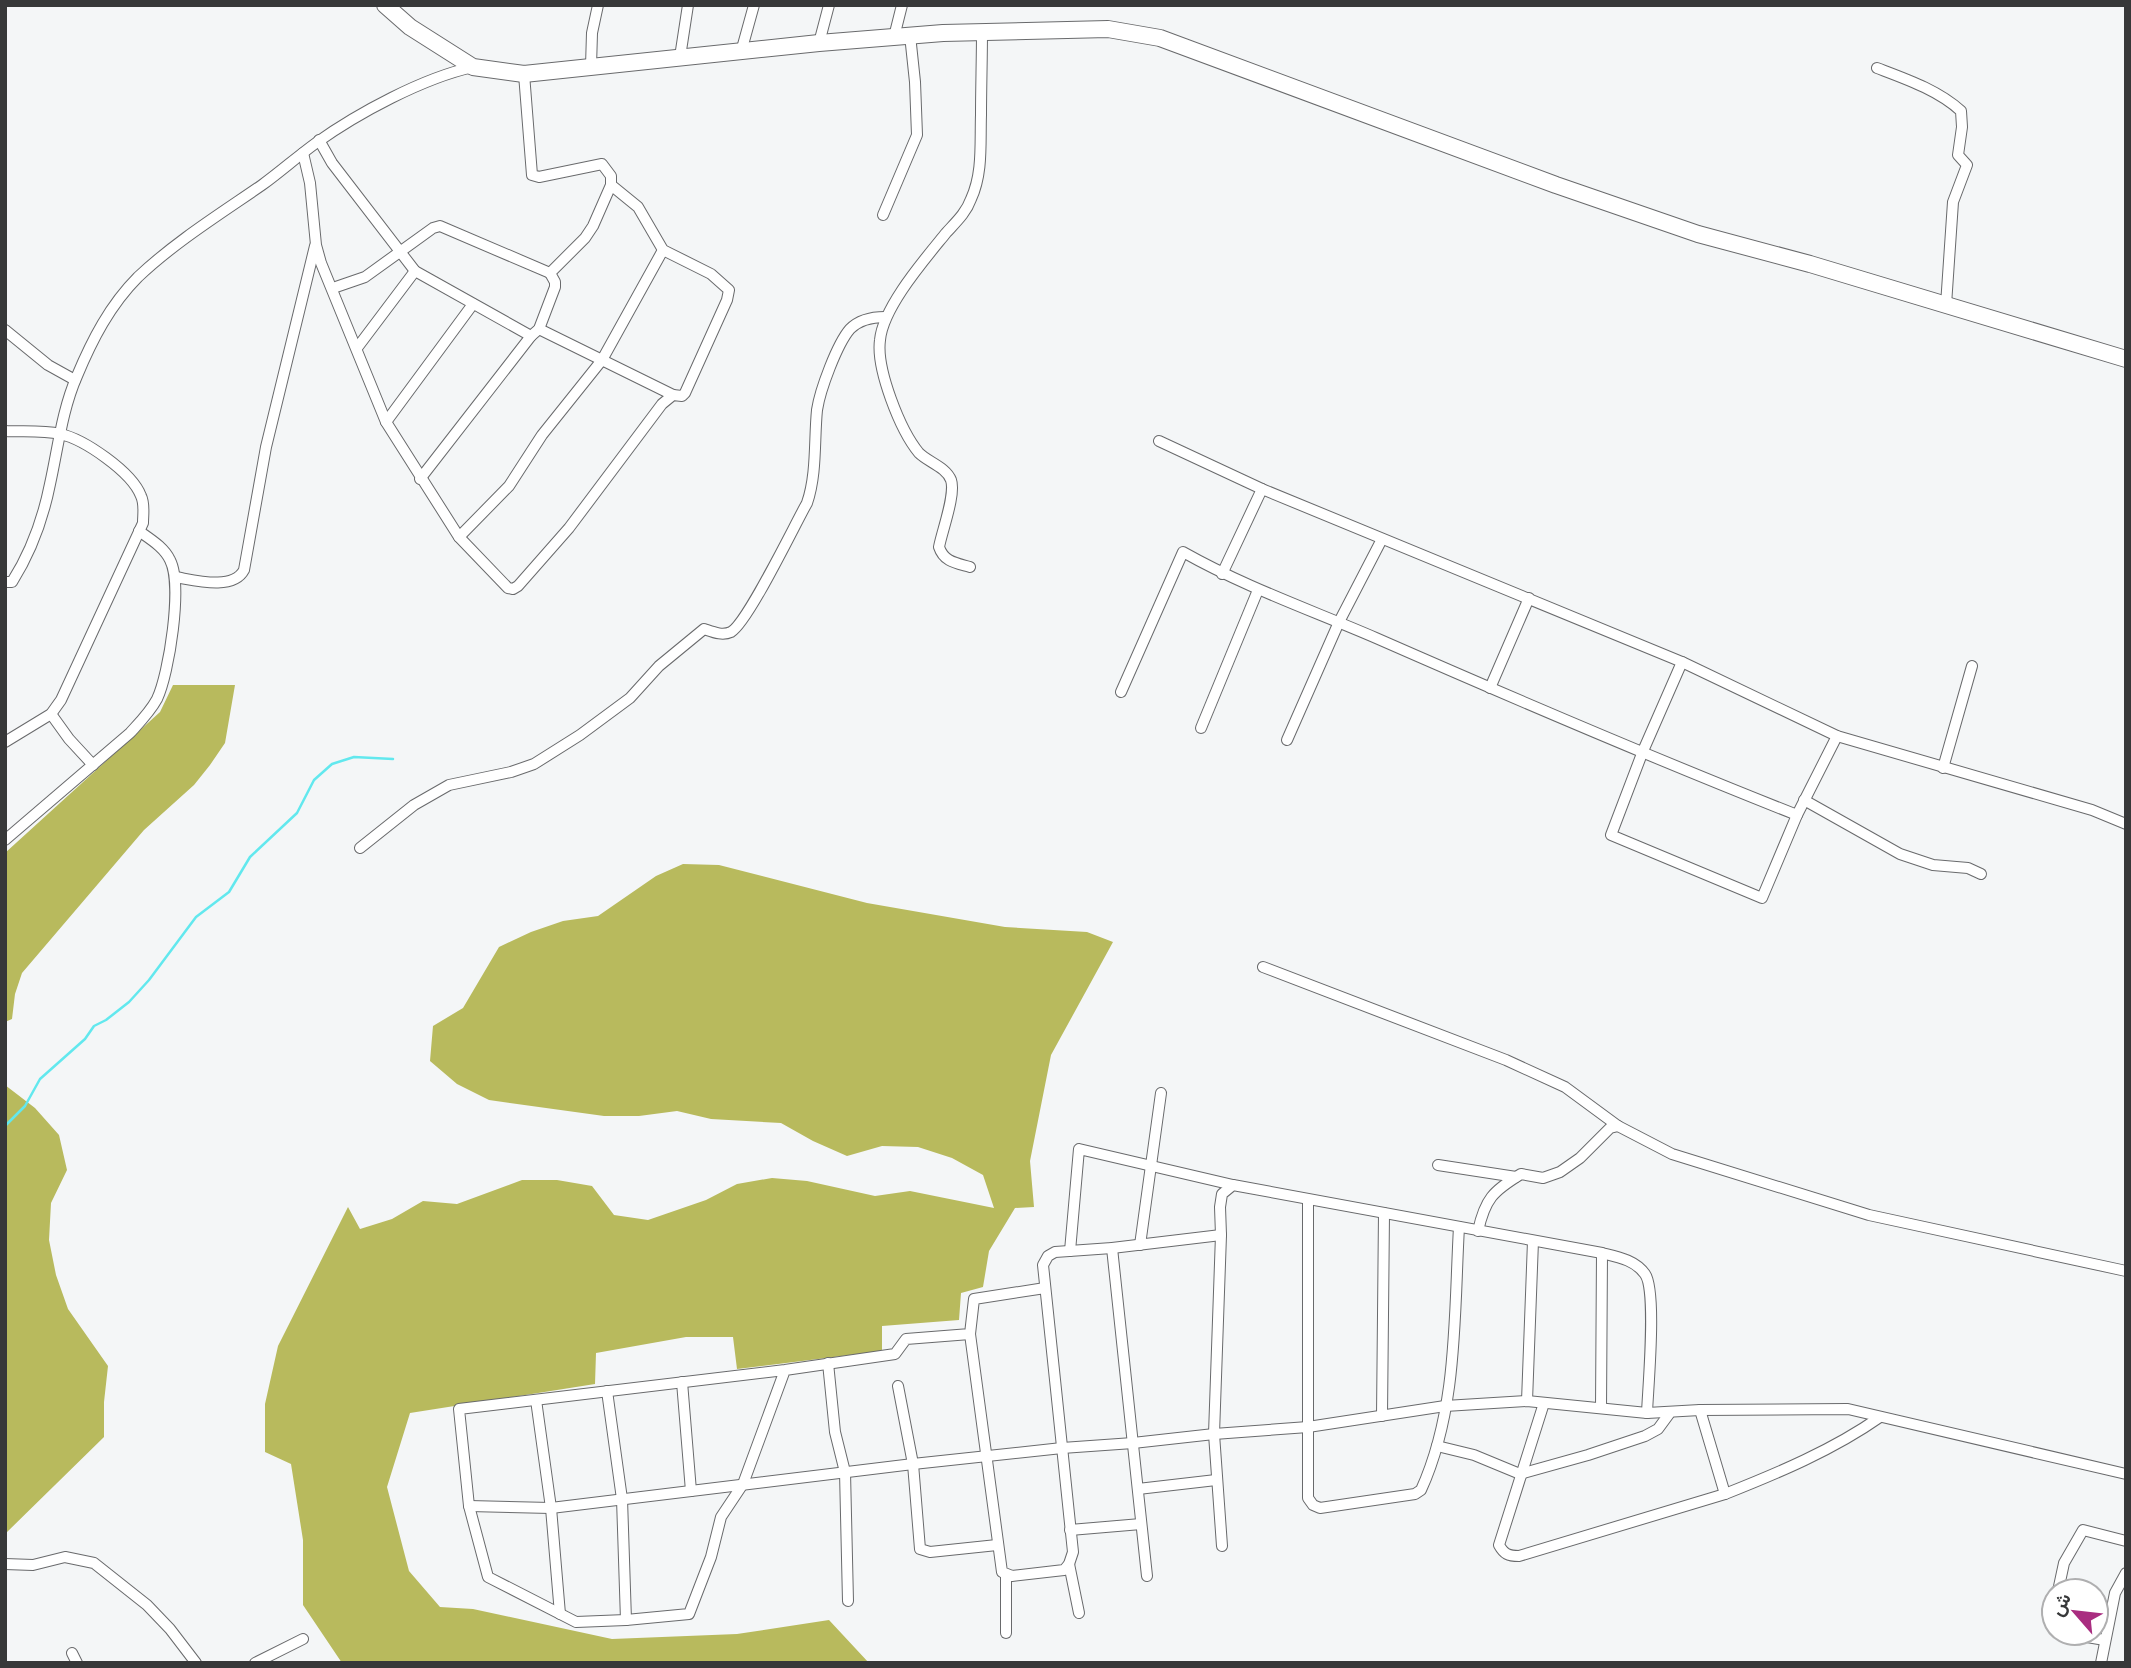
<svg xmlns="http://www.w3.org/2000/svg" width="2131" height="1668" font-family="Inter,Vazirmatn,sans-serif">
  <rect width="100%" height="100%" fill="#f4f6f7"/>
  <g fill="#b8ba5d">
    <polygon points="173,685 235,685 225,743 210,765 194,785 144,830 22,973 15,994 12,1019 5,1022 5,853 160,712"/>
    <polygon points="683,864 719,865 867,903 1005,927 1087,932 1113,942 1051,1055 1030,1161 1034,1207 1015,1208 989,1251 983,1287 961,1293 959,1320 882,1326 882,1351 737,1369 733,1337 686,1337 596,1353 595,1384 410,1413 387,1487 409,1571 440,1607 473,1609 612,1639 737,1634 829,1620 869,1663 342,1663 303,1605 303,1540 291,1464 265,1452 265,1404 278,1346 348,1207 360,1229 392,1219 423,1201 457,1204 522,1180 557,1180 592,1186 614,1215 648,1220 706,1200 737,1184 772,1178 807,1181 875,1196 910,1191 994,1208 983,1175 952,1158 918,1147 882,1146 847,1156 813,1141 781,1123 711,1119 677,1111 639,1116 604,1116 489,1100 457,1084 430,1061 433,1026 463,1008 499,947 531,932 563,921 598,916 656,876"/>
    <polygon points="5,1085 35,1108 59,1135 67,1170 51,1203 49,1240 56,1275 68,1309 108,1366 104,1402 104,1437 5,1534"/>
  </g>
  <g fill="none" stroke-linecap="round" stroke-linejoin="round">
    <polyline stroke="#62e8ee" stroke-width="2.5" points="5,1126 25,1106 40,1079 85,1039 94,1026 106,1020 129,1002 149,980 196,917 229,892 250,857 297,813 314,780 332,764 354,757 393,759"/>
    <g stroke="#696a6c" stroke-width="12">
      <g id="street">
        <polyline points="894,37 902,5"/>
        <polyline points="819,43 829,5"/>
        <polyline points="741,52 754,5"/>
        <polyline points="680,57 688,5"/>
        <polyline points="591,66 592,33 598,5"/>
        <path d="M1877,68C1906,79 1938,90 1961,111L1962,127L1958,155L1967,165L1953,202L1946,305"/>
        <polyline points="319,140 332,163 415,271 531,336"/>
        <polyline points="303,153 310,183 316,245 321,263 386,422 459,537 508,588 513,589 518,586 569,528 662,404 673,395 682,396 685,393 727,300 729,290 711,274 663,250 638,207 611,185 611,176 602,164 539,177 532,175 524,74"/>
        <polyline points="883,215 917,135 915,82 910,35"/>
        <polyline points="333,288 365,277 433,228 440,226 550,273"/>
        <polyline points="539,329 673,395"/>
        <polyline points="5,330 48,365 75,380"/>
        <polyline points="357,348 415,271"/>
        <polyline points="386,422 473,304"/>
        <path d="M5,431C23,432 43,430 60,434C84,439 132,472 141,496C145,504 143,514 143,523L61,700L51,714L5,742"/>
        <polyline points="1159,441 1262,489 1682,662 1837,736 2092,810 2126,824"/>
        <polyline points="420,479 531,336 539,329 555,287 555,282 550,273 585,238 593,226 611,185"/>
        <polyline points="459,537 509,486 542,435 602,360 663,250"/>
        <path d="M970,567C956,563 944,562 939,547C942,531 956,494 951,480C946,467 928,462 919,453C900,430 876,369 880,340C883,307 925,259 946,233C956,222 966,213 971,199C983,173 980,144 981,115C981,87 982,59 982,31"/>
        <polyline points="1222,574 1262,489"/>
        <path d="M175,577C194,580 233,591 244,570L266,447L315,246"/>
        <path d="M5,582H12C31,552 43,519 50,484C58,448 62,410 77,376C92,340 110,305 138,277C175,242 220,214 262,185C280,172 298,156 316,143C358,113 423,78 473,67"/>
        <polyline points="1682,662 1643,751 1611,835 1762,898 1797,815 1837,736"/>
        <polyline points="1490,688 1529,598"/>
        <path d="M1121,692L1183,552C1245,587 1311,610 1376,638C1515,699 1655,759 1797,815"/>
        <polyline points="51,714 69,739 93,765"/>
        <polyline points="1201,728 1258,590"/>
        <polyline points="1287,740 1339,622 1382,539"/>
        <polyline points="1943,768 1972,666"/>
        <polyline points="1804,800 1900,854 1933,865 1968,868 1981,874"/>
        <path d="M5,840L130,733C140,722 150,712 157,699C169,674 183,585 170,560C164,547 150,539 139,531"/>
        <path d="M360,848L414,805L449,785L511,772L534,764L580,735L630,698L659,666L704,629C713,632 722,636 731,632C748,622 794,526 807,503C817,474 814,440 817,410C820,390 837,344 850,329C860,319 872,317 885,317"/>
        <polyline points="1263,967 1506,1060 1565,1087 1618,1126 1672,1154 1869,1215 2126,1271"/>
        <polyline points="1438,1165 1516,1177"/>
        <path d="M1308,1200V1498L1313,1505L1320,1508L1415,1494L1421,1490C1458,1409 1454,1314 1459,1227"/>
        <path d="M1478,1231C1485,1199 1493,1191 1521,1174L1543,1178L1560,1172L1580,1158L1610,1128L1618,1126"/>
        <polyline points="1140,1245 1161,1093"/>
        <polyline points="1112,1248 1147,1576"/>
        <polyline points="1070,1251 1079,1149 1233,1185"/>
        <polyline points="970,1334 1002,1572 1012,1576 1064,1570 1069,1564 1073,1552 1043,1265 1048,1256 1055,1252 1112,1248 1221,1235"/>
        <polyline points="828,1363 835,1432 845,1472 848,1601"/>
        <polyline points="785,1370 743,1484 721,1517 711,1557 689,1614 626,1620 576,1622 488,1577 469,1506 459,1409 785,1370 895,1354 906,1339 970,1334 974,1299 1045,1288"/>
        <polyline points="682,1382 691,1491"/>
        <polyline points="898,1386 913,1464 920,1549 930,1552 997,1545"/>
        <polyline points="607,1391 622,1499 626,1620"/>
        <polyline points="536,1400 551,1508 560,1614"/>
        <polyline points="1527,1401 1533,1241"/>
        <path d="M1544,1403L1499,1545C1504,1554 1508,1556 1519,1556L1725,1494C1778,1473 1833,1450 1880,1417"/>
        <polyline points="1601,1408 1602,1253"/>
        <polyline points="1700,1410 1725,1494"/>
        <polyline points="1382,1416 1384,1213"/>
        <polyline points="1437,1446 1474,1455 1520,1474 1588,1455 1645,1436 1658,1429 1669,1414"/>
        <polyline points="1138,1489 1216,1480"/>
        <polyline points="469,1506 551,1508 913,1464 1062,1448 1133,1443 1214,1434 1308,1427 1445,1406 1527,1401 1647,1413 1700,1410 1848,1409 2126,1474"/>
        <polyline points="1070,1530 1141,1524"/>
        <path d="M1222,1546L1214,1434L1221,1235L1220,1207L1222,1194L1233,1185L1602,1253C1618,1257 1635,1260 1645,1274C1657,1291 1648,1387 1647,1413"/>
        <polyline points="5,1564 33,1565 65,1557 94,1563 147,1605 170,1629 196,1663"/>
        <polyline points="1069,1564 1079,1613"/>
        <polyline points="1006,1576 1006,1633"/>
        <polyline points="2058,1591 2064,1563 2083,1530 2126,1541"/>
        <polyline points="2054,1613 2054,1622"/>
        <polyline points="2063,1633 2105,1640"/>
        <polyline points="72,1653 77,1663"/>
        <polyline points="255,1663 303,1639"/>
        <polyline points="2101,1663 2115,1593 2126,1573"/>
      </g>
    </g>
    <g stroke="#696a6c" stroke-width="18">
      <polyline id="secondary" points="385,5 410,27 473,67 524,74 819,43 943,33 1108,29 1160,38 1556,185 1698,234 1810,264 2126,359"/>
    </g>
    <use href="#street" stroke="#fff" stroke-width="10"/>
    <use href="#secondary" stroke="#fff" stroke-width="16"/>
  </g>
  <rect width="2131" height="1668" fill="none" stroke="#373839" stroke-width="14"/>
  <g transform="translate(2075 1612) rotate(298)"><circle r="33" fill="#ffffff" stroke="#afafb0" stroke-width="2"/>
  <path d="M0-5L12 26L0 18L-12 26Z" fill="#a92d80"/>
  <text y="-10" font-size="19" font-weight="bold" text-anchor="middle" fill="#373839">ش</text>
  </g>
</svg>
